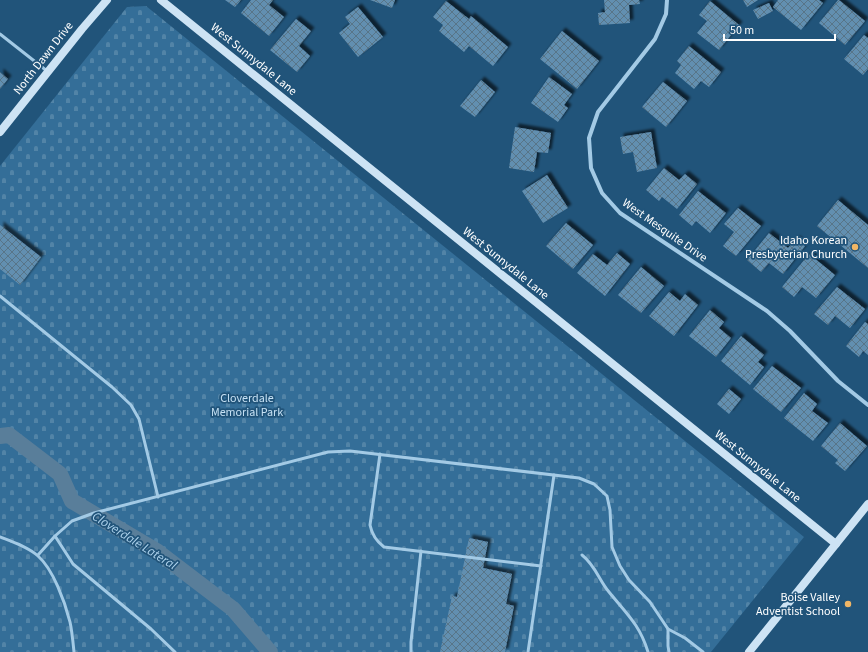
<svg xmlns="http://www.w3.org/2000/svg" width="868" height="652" font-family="'Source Sans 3',sans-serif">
  <defs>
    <pattern id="cemetery-stones" width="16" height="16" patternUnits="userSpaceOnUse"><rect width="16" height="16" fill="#346e98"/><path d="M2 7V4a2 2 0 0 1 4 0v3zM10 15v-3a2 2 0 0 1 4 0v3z" fill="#5284a7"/></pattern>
    <pattern id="building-cross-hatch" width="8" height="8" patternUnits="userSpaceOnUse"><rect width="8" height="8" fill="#628fb0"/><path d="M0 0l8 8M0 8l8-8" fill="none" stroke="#597488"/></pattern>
    <filter id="shadow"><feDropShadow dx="3.5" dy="-3.5" stdDeviation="1" flood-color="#0009"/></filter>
  </defs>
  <rect width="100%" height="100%" fill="#21547a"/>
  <polygon fill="url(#cemetery-stones)" points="146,6 804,537 711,652 0,652 0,166 127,7"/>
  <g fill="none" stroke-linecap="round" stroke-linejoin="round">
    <polyline stroke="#597e9a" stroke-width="16" points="0,436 9,435 60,474 72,501 158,552 233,609 270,652"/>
  </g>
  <g fill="url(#building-cross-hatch)" filter="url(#shadow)">
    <polygon points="225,0 241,0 235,7"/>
    <polygon points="251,0 273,0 269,5 284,17 269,36 241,13"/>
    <polygon points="370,0 395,0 392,8"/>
    <polygon points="604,0 639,0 640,4 629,5 630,23 599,25 598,13 605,12"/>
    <polygon points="743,0 758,0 747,7"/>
    <polygon points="778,0 819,0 823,3 801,30 773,7"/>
    <polygon points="838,0 839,0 865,21 845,45 819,23"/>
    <polygon points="446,1 469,19 471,16 508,47 493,66 469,46 464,52 439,31 443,25 433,17"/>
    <polygon points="710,1 739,25 719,50 697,33 707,21 699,15"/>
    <polygon points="769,3 773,11 758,19 753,10"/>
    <polygon points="358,7 383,37 358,57 339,33 350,24 345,17"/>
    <polygon points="296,19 311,31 299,46 310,56 297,72 270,50"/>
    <polygon points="562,31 599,61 577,89 540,59"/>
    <polygon points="864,35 868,38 868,69 863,75 844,59"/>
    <polygon points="689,46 721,72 709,87 701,81 694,89 675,73 681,65 677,61"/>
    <polygon points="0,72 8,79 0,89"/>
    <polygon points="549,77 572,94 564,105 568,108 558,122 531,103"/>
    <polygon points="481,80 495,92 475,117 460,106"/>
    <polygon points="663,82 687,101 666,127 642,107"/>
    <polygon points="515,127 551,133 548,153 537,152 534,172 509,168"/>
    <polygon points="651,132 657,168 637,172 633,152 623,154 620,137"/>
    <polygon points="664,168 679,180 685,174 697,184 677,209 662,197 659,201 646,190"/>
    <polygon points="547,175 568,208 543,223 522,191"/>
    <polygon points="698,191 726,213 710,233 696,221 692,226 679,215"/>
    <polygon points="838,200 868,225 868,268 817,226"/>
    <polygon points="738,208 761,226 736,256 723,246 734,232 724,224"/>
    <polygon points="566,223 593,245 573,269 546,246"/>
    <polygon points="0,225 41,257 20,285 0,269"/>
    <polygon points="769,233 788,248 796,239 805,246 783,274 769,263 761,272 747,260"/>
    <polygon points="617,253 630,264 605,296 577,273 593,254 607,265"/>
    <polygon points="809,254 835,275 816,298 802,287 794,297 782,287"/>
    <polygon points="641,267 664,286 641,313 618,295"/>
    <polygon points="837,287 865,309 850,328 835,316 828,325 814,314"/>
    <polygon points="669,292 680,301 685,294 698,305 674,336 649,316"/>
    <polygon points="710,310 724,322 719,328 731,338 716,357 689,336"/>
    <polygon points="865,322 868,324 868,355 863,351 859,357 846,346"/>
    <polygon points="741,336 764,355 758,362 764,367 750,385 721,361"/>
    <polygon points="772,366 801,388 781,412 753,389"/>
    <polygon points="729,389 741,399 729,414 717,404"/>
    <polygon points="804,393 817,404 812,411 828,423 813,441 784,418"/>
    <polygon points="840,423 867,446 845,471 835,463 838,460 821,446"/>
    <polygon points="469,538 488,542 483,568 512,574 506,604 514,606 505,652 440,652 452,596 457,597"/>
  </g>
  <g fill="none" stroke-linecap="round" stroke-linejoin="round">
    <g stroke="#a3cae5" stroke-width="3">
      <polyline points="0,34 47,71"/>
      <polyline points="0,296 112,387 131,405 139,419 158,497"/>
      <path d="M380,454L370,525C372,535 376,541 384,547L541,566"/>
      <polyline points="55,536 73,564 151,629 175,652"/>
      <path d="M0,537C13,542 28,547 38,556C53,569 65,602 70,622C72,631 73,642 74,652"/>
      <polyline points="38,555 55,536 72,521 94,513 328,452 350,451 579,478 594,484 607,496 610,510 612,547 620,566 629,580 650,602 668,629 685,638 703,652"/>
      <path d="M582,555C595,565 599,580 609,592C626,613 640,625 648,652"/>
      <polyline points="668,629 668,646 669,652"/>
      <polyline points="411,652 411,642 421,551"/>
      <polyline points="528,652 554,475"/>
    </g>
    <polyline stroke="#a3cae5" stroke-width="4" points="667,0 666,14 655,39 598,112 589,138 591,168 602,193 620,213 767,311 790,331 838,381 868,405"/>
    <g stroke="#cde3f4" stroke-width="8">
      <polyline points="161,0 836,544"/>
      <polyline points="0,132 82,29 107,0"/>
      <polyline points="749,652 868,504"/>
    </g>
  </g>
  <g fill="#f1b665" stroke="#21547a" stroke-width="1.5">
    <circle cx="855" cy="247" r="4"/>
    <circle cx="848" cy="604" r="4"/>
  </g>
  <g text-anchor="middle" stroke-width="3.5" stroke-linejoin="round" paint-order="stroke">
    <g font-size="12" fill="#fff" stroke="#21547a">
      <text transform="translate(43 58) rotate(-52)" y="4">North Dawn Drive</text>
      <text transform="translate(254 59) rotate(39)" y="4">West Sunnydale Lane</text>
      <text transform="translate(665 230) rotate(35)" y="4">West Mesquite Drive</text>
      <text transform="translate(506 263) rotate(39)" y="4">West Sunnydale Lane</text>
      <text transform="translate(758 466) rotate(39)" y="4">West Sunnydale Lane</text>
    </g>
    <g font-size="12" fill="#fff" stroke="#21547a" text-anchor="end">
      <text x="847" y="244">Idaho Korean<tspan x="847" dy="14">Presbyterian Church</tspan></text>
      <text x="840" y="601">Boise Valley<tspan x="840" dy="14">Adventist School</tspan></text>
    </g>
    <g font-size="12" fill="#c6e1f4" stroke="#21547a">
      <text x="247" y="402">Cloverdale<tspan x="247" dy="14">Memorial Park</tspan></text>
    </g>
    <g font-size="13" font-style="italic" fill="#aed3ed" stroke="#21547a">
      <text transform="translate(135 540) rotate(32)" y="5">Cloverdale Lateral</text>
    </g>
  </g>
  <path d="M724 34v6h111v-6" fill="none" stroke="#ffffff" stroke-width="2"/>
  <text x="730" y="34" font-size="12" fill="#ffffff" stroke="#21547a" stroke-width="3" paint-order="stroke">50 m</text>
</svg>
